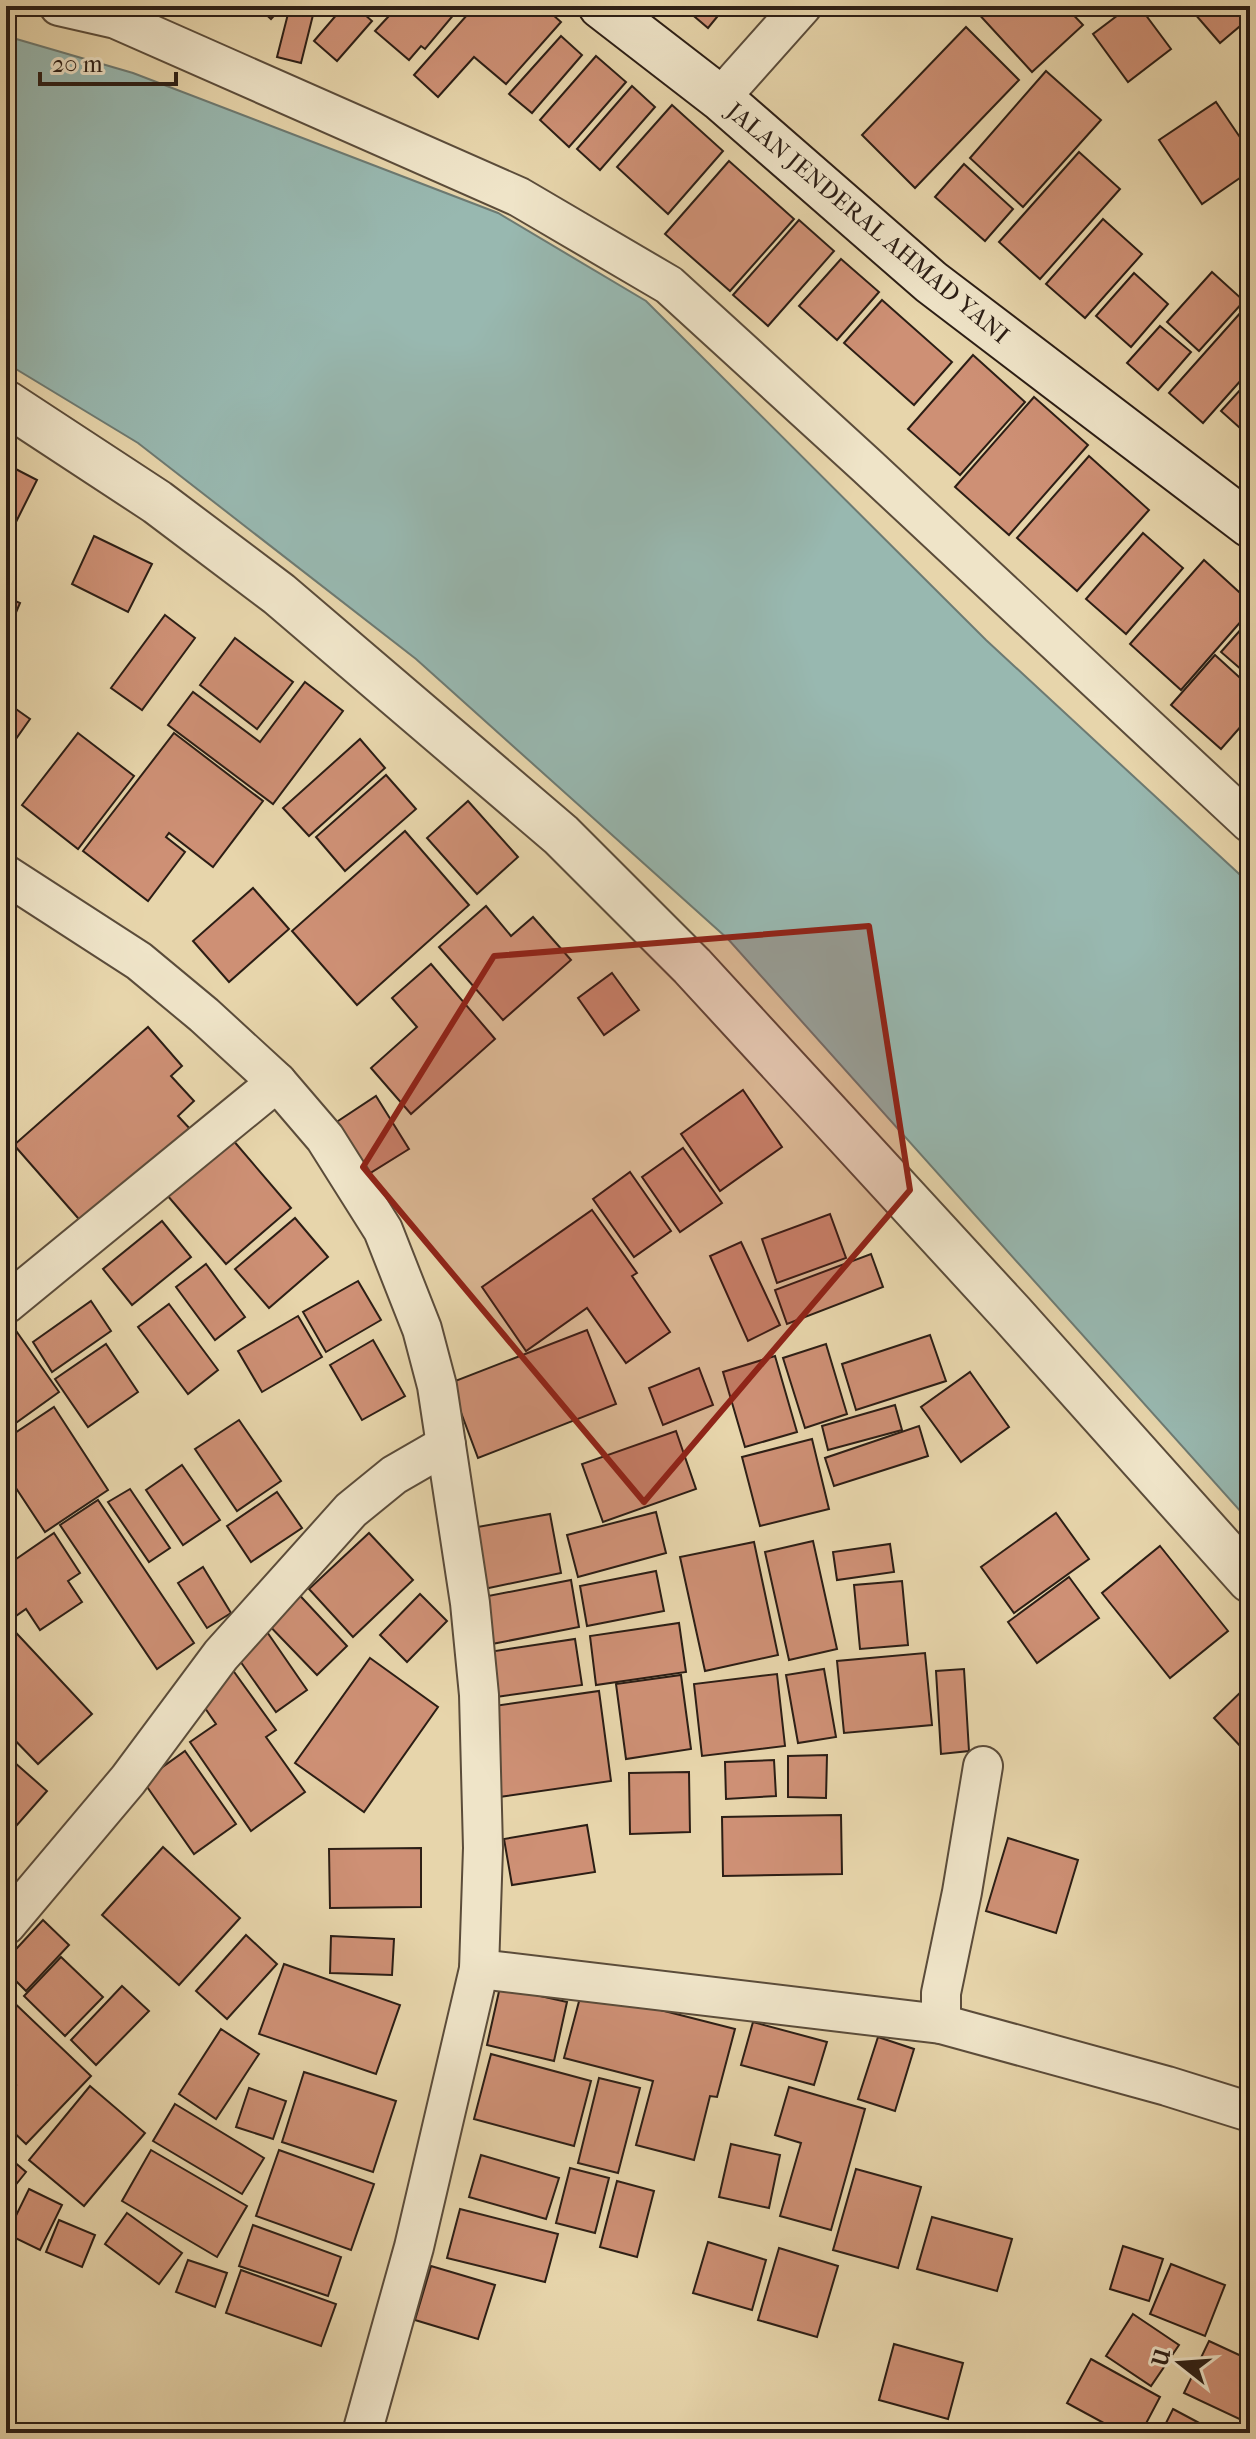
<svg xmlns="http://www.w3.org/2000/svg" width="1256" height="2439" font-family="'IM FELL French Canon',serif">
  <rect width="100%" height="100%" fill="#e7d5ab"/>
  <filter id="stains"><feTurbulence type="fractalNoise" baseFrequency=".0025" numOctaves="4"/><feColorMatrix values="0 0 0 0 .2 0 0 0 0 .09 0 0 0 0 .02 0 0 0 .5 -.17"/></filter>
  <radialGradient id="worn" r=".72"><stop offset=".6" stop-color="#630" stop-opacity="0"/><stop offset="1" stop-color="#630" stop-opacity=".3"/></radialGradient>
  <polygon fill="#98b8b0" stroke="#6d7a72" stroke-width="2" points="6,36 133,73 498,213 646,301 986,640 1250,884 1250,1522 728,939 416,659 138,443 6,363"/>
  <g fill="#ce9075" stroke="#2c1e15" stroke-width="2">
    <polygon points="257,6 283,6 271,19"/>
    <polygon points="290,6 315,7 301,63 277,57"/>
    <polygon points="344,6 355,6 372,21 337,61 314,41"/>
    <polygon points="376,6 461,6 425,49 421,46 409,60 375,31 388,17"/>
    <polygon points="475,6 543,6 561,22 506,84 474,57 438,97 414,75"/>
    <polygon points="682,6 726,6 708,28"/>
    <polygon points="979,6 1065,6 1083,25 1032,72 975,10"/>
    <polygon points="1130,6 1139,6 1171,49 1128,82 1093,34"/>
    <polygon points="1188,6 1234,6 1246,21 1220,43"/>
    <polygon points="966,27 1019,80 915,188 862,135"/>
    <polygon points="561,36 582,55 532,113 509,94"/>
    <polygon points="596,56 626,82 569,147 540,120"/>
    <polygon points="1046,71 1101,120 1023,207 970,158"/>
    <polygon points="632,86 655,107 600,170 577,149"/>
    <polygon points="1216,102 1250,152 1250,171 1202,204 1159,140"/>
    <polygon points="672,105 723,151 668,214 617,167"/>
    <polygon points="1079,152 1120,189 1040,279 999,242"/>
    <polygon points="729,161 794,219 730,291 665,234"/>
    <polygon points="964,164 1013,209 985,241 935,197"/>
    <polygon points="1103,219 1142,254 1085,318 1046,284"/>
    <polygon points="799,220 834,251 768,326 733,295"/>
    <polygon points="841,259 879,292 837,340 799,306"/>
    <polygon points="1212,272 1244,301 1199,351 1167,322"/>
    <polygon points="1134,273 1168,304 1131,347 1096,316"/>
    <polygon points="882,300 952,362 914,405 844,343"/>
    <polygon points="1242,311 1250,318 1250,370 1203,423 1169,393"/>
    <polygon points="1160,326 1191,352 1158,390 1127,363"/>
    <polygon points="973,355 1025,402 960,475 908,429"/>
    <polygon points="1250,379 1250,437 1221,411"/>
    <polygon points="1034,397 1088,445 1009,535 955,487"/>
    <polygon points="1089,456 1149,510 1077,591 1017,538"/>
    <polygon points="6,464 37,480 6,542"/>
    <polygon points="1143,533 1183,568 1126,634 1086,599"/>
    <polygon points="94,536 152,564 128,612 72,584"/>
    <polygon points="1204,560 1250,602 1250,611 1181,690 1130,644"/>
    <polygon points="6,597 20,603 6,636"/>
    <polygon points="165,615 195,638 142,710 111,688"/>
    <polygon points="1250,619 1250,677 1221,652"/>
    <polygon points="235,638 293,682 257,729 200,685"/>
    <polygon points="1215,655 1250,687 1250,716 1221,749 1171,705"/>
    <polygon points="305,682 343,711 273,804 168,725 193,692 260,742"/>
    <polygon points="6,702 30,719 6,753"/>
    <polygon points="78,733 134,776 78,849 22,805"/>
    <polygon points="174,733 263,801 213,867 169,833 166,837 185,852 148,901 83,851"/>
    <polygon points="360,739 385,768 309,836 283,808"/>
    <polygon points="386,775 416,809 345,871 316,837"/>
    <polygon points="468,801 518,857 477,894 427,838"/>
    <polygon points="405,831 469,905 357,1005 292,931"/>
    <polygon points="253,888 289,929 229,982 193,941"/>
    <polygon points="486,906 511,936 533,917 571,960 503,1020 439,947"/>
    <polygon points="431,964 495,1039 411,1114 371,1068 417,1027 392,998"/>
    <polygon points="612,973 639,1010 604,1035 578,998"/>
    <polygon points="148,1027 182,1066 171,1076 194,1101 178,1116 192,1131 85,1226 14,1145"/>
    <polygon points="743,1090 782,1147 720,1191 681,1134"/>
    <polygon points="376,1096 409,1149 367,1175 335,1123"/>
    <polygon points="232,1139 291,1208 226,1264 167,1195"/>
    <polygon points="683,1148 722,1203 680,1232 642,1177"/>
    <polygon points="630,1172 671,1231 634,1257 593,1199"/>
    <polygon points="592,1210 637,1273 632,1276 670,1332 626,1363 587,1308 526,1351 482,1287"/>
    <polygon points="830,1214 846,1258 777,1283 762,1239"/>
    <polygon points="295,1218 328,1257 269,1308 235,1269"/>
    <polygon points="162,1221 191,1257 132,1305 103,1269"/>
    <polygon points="741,1242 780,1325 748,1341 710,1256"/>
    <polygon points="871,1254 883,1287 787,1324 775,1290"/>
    <polygon points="206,1264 245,1317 215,1340 176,1287"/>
    <polygon points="358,1281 381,1320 326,1352 303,1312"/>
    <polygon points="91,1301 111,1331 52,1372 33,1342"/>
    <polygon points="169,1304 218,1370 188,1394 138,1327"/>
    <polygon points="298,1316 322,1357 262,1392 238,1351"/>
    <polygon points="12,1325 59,1392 6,1430 6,1329"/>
    <polygon points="587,1330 616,1404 478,1458 450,1383"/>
    <polygon points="930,1335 946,1381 856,1410 842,1364"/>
    <polygon points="373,1340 405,1396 362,1420 330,1365"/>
    <polygon points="106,1344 138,1392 88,1427 55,1379"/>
    <polygon points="826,1344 847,1414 805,1428 783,1358"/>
    <polygon points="775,1356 797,1432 745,1447 723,1372"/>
    <polygon points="699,1368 713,1405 663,1425 649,1388"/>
    <polygon points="970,1372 1009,1427 961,1462 921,1407"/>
    <polygon points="895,1405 902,1430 828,1450 822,1426"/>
    <polygon points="54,1407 108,1490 45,1532 6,1473 6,1439"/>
    <polygon points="239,1420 281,1481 237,1511 195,1449"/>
    <polygon points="919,1426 928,1456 834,1486 825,1458"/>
    <polygon points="676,1431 696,1489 603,1522 582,1464"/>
    <polygon points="812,1439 829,1509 760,1526 742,1457"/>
    <polygon points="182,1465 220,1520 183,1545 146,1490"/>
    <polygon points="130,1489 170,1548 149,1562 108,1502"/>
    <polygon points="277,1492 302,1528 251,1562 227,1526"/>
    <polygon points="98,1500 194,1643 157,1669 60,1525"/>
    <polygon points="656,1512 666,1553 578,1577 567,1535"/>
    <polygon points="1056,1513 1089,1559 1014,1613 981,1567"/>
    <polygon points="550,1514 561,1573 484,1589 472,1528"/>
    <polygon points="54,1533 80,1573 68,1581 82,1602 40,1630 26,1609 13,1618 6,1607 6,1566"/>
    <polygon points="369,1533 413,1580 353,1637 309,1589"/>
    <polygon points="813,1541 837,1649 789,1660 765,1552"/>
    <polygon points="754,1542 778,1655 705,1671 680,1557"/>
    <polygon points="890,1544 894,1572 837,1580 833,1552"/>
    <polygon points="1160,1546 1228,1631 1170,1678 1102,1593"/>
    <polygon points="203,1567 231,1613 207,1628 178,1583"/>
    <polygon points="656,1571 664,1611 587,1626 580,1586"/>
    <polygon points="1069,1577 1099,1618 1037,1663 1008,1622"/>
    <polygon points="571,1580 579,1627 492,1644 483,1597"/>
    <polygon points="902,1581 908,1645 860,1649 854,1585"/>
    <polygon points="291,1586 347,1646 317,1675 260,1616"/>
    <polygon points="420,1594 447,1621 407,1662 380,1635"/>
    <polygon points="6,1622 92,1714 38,1764 6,1731"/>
    <polygon points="679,1623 686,1672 596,1685 590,1636"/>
    <polygon points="265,1629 307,1690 276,1712 233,1651"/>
    <polygon points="575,1639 582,1685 489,1698 482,1653"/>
    <polygon points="925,1653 932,1725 844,1733 837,1661"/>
    <polygon points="370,1658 438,1707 364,1812 295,1763"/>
    <polygon points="232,1669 276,1730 266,1737 305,1792 251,1831 190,1742 216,1724 196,1695"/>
    <polygon points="824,1669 836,1737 798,1743 786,1675"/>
    <polygon points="964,1669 969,1751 941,1754 936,1671"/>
    <polygon points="777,1674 785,1746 702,1756 694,1684"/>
    <polygon points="681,1675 691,1749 626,1759 616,1684"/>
    <polygon points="1250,1683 1250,1743 1243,1749 1214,1718"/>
    <polygon points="599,1691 611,1781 499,1797 487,1707"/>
    <polygon points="185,1751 236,1824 194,1854 143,1781"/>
    <polygon points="6,1755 47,1791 10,1833 6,1830"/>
    <polygon points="827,1755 826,1798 788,1797 788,1756"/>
    <polygon points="774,1760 776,1796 726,1799 725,1762"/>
    <polygon points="689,1772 690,1832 630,1834 629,1773"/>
    <polygon points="841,1815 842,1874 723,1876 722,1817"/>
    <polygon points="587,1825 595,1872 512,1885 504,1839"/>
    <polygon points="1008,1838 1078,1860 1056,1933 986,1911"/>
    <polygon points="163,1847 240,1918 179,1985 102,1915"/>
    <polygon points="421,1848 421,1907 330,1908 329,1849"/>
    <polygon points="43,1920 69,1945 26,1991 6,1971 6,1960"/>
    <polygon points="246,1935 277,1964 227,2019 196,1991"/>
    <polygon points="331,1936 394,1939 392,1975 330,1973"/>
    <polygon points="61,1957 103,1997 65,2036 24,1996"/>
    <polygon points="284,1964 400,2005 376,2074 259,2034"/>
    <polygon points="122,1986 149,2011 96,2065 71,2040"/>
    <polygon points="500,1987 567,2002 554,2061 487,2045"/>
    <polygon points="582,1990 735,2029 717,2097 710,2096 694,2160 636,2145 653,2081 564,2058"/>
    <polygon points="6,1995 91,2076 26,2144 6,2125 6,2096 16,2085 6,2076"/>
    <polygon points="753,2022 827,2042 814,2085 741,2065"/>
    <polygon points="221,2029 259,2054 216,2119 179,2094"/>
    <polygon points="878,2037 914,2049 895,2111 858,2099"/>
    <polygon points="491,2054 591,2081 574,2146 474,2119"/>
    <polygon points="304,2072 396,2101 373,2172 282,2142"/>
    <polygon points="599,2078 640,2088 618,2173 578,2163"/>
    <polygon points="90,2086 145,2133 84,2206 29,2160"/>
    <polygon points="789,2087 865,2109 831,2230 780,2216 801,2143 775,2135"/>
    <polygon points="249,2088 286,2101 273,2139 236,2127"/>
    <polygon points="175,2104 264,2158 242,2194 153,2141"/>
    <polygon points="731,2144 780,2155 769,2208 719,2197"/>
    <polygon points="151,2150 247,2206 217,2257 122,2201"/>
    <polygon points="279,2150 374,2184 351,2250 256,2216"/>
    <polygon points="6,2155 26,2172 6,2197"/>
    <polygon points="481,2155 559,2178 546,2219 469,2197"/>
    <polygon points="570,2168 609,2178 595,2233 556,2223"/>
    <polygon points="856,2169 921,2187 898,2268 833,2250"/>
    <polygon points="617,2181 654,2191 637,2257 600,2247"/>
    <polygon points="29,2189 62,2205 40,2250 7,2234"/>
    <polygon points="460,2209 558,2234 545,2282 447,2258"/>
    <polygon points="127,2213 182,2253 159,2284 105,2244"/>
    <polygon points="932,2217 1012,2239 997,2291 917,2269"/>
    <polygon points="59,2220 95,2235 82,2267 46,2252"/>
    <polygon points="253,2225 341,2257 328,2296 239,2266"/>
    <polygon points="708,2242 766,2260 752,2310 693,2293"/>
    <polygon points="1123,2246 1163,2259 1149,2301 1110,2289"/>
    <polygon points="779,2248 838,2266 817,2337 758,2320"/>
    <polygon points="188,2260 227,2273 215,2307 176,2292"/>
    <polygon points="1171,2264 1225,2285 1205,2336 1150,2314"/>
    <polygon points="431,2266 495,2285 478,2339 415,2320"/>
    <polygon points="241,2270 336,2304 321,2346 226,2313"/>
    <polygon points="1133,2314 1179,2345 1151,2386 1106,2356"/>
    <polygon points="1209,2341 1250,2360 1250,2424 1184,2393"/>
    <polygon points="894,2344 963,2363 948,2419 879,2400"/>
    <polygon points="1091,2359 1160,2397 1141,2433 1122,2433 1067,2403"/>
    <polygon points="1173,2409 1218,2433 1161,2433"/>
  </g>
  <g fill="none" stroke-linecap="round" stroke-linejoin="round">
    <g stroke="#5b4c3a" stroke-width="42">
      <g id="minor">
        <polyline points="59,6 116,19 519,197 669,285 866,465 1250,823"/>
        <polyline points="720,98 802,6"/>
        <polyline points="6,875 139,961 204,1015 277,1082 325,1138 383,1230 422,1329 437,1386 470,1603 479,1695 483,1848 479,1969 414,2247 362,2433"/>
        <polyline points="6,1304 277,1082"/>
        <polyline points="6,1925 128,1780 221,1655 351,1510 394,1475 446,1445"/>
        <polyline points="479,1969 941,2024 941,1993 962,1892 983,1766"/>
        <polyline points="941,2024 1167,2086 1250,2112"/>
      </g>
    </g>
    <g stroke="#5b4c3a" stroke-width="48">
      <polyline id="tertiary" points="6,403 157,502 279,594 561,835 692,966 1012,1314 1250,1580"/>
    </g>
    <g stroke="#2c1e15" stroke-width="48">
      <polyline id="secondary" points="601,6 720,98 931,282 1250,525"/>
    </g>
    <use href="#minor" stroke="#efe4c8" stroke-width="38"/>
    <use href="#tertiary" stroke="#efe4c8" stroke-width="44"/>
    <use href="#secondary" stroke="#efe4c8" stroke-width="44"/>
  </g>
  <path fill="#8f2418" fill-opacity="0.2" stroke="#8f2418" stroke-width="6" stroke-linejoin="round" d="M869,926L910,1190L644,1502L363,1167L494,956Z"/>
  <g text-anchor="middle" stroke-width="6" stroke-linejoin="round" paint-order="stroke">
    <g font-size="24" fill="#2c1e15" stroke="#efe4c8">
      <text transform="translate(868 223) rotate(40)" y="8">JALAN JENDERAL AHMAD YANI</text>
    </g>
  </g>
  <rect width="1256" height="2439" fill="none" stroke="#e7d5ab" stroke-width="32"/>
  <rect x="8" y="8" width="1240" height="2423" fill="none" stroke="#2c1e15" stroke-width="4"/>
  <rect x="16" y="16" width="1224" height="2407" fill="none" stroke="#2c1e15" stroke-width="2"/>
  <g transform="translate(1180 2363) rotate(287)" stroke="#efe4c8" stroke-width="6" paint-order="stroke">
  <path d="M0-6L14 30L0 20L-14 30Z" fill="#2c1e15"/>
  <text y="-12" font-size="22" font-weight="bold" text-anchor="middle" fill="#2c1e15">U</text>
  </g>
  <path d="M40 72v12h136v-12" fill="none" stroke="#2c1e15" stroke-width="4"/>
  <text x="52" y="72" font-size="24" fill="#2c1e15" stroke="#efe4c8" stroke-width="6" paint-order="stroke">20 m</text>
  <rect width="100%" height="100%" filter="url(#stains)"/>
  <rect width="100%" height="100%" fill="url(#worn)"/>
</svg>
